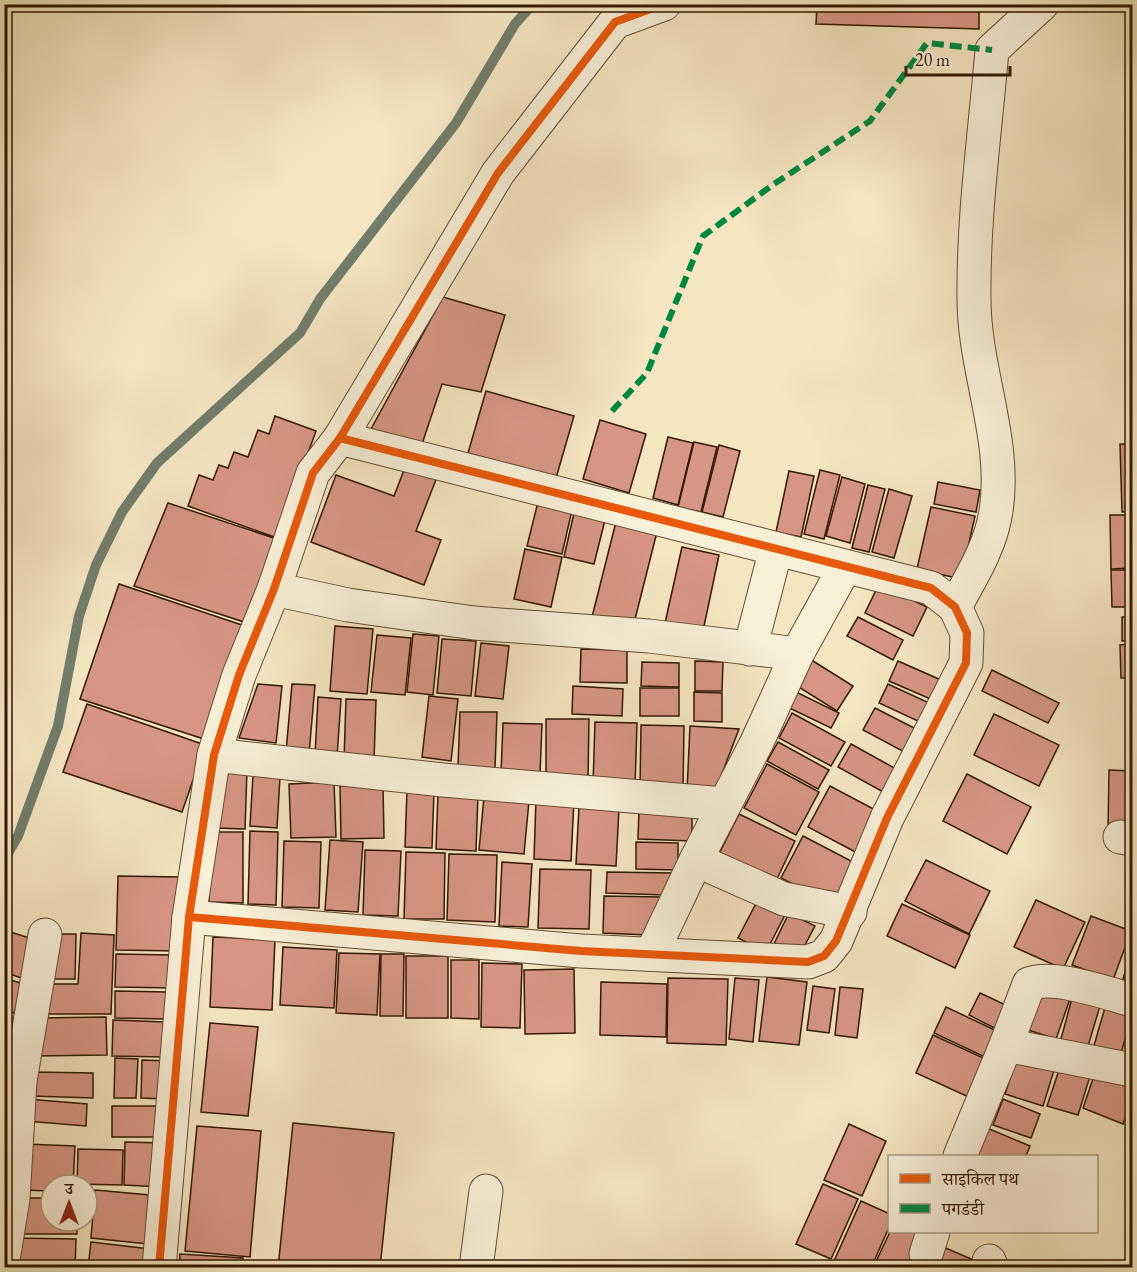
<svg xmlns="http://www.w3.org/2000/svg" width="1137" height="1272" font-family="'EB Garamond','Noto Serif Devanagari',serif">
  <rect width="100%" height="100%" fill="#f5e6c2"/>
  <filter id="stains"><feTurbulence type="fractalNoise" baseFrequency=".00333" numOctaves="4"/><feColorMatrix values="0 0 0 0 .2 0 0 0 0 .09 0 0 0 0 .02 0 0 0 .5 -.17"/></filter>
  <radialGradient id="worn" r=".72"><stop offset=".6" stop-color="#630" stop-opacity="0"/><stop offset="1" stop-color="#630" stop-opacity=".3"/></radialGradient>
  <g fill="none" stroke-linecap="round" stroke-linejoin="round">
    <polyline stroke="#727d6a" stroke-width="10" points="4,860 18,836 58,726 79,616 96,565 122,512 157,463 300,333 320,299 456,123 515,24 533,4"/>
  </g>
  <g fill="#d79684" stroke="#321800" stroke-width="1.5">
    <polygon points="817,4 979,4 979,29 816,24"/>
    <polygon points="443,297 505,315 481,392 442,384 422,444 371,429"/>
    <polygon points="486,391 574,416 556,478 468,453"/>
    <polygon points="275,416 316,431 277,538 188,506 199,475 213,480 219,465 228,468 234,452 248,457 258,430 269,434"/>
    <polygon points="600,420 646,434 629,493 583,479"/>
    <polygon points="668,437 693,443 678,505 653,498"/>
    <polygon points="694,442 717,447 701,512 678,507"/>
    <polygon points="1120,444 1132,444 1132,511 1122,512"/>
    <polygon points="719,445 740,451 723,517 702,512"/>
    <polygon points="406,465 437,477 416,531 441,540 424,585 311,542 336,475 394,496"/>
    <polygon points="820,470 840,475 824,539 804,534"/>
    <polygon points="789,471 814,476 801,537 776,532"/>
    <polygon points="842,477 865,484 850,543 826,536"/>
    <polygon points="938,482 980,490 976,512 934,504"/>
    <polygon points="868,485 885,489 869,552 852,548"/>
    <polygon points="889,489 912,496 894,558 872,552"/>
    <polygon points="538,502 572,510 562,554 527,546"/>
    <polygon points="168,503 277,539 244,622 134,586"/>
    <polygon points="931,507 975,516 961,579 917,569"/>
    <polygon points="574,513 605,520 594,564 564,557"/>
    <polygon points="618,514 659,524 633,627 592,617"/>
    <polygon points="1110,515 1132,515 1132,568 1111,569"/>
    <polygon points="682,547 719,555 703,631 665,623"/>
    <polygon points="525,549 562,557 551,607 514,599"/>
    <polygon points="1111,570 1132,570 1132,607 1112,607"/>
    <polygon points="119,584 242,625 204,739 80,699"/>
    <polygon points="879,584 927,607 913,636 865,613"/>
    <polygon points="858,617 903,640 893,660 847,636"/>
    <rect x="1122" y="617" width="10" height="24"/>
    <polygon points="335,626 373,629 367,694 330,691"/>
    <polygon points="413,634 439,636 433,695 407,692"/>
    <polygon points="377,635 411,638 405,695 371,692"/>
    <polygon points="442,639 476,641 471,696 437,693"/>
    <polygon points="481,643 509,646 503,699 475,696"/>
    <polygon points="1132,644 1132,678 1121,678 1120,645"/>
    <polygon points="581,649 627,650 627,683 580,682"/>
    <polygon points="805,656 853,686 837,711 789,681"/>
    <polygon points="695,661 723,662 722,691 695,691"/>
    <polygon points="898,661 950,684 942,704 889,681"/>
    <polygon points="642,662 679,663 679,687 641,686"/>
    <polygon points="992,670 1059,703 1048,723 982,691"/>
    <polygon points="258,684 282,686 276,743 239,738"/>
    <polygon points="292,684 315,685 309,754 286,752"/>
    <polygon points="888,684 940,708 931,727 879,703"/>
    <polygon points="573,686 623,689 622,716 572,714"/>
    <rect x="640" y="688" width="39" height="28"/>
    <polygon points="790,689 839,713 831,728 783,705"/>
    <polygon points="694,692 722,693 722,722 694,721"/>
    <polygon points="429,696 458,699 451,761 422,757"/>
    <polygon points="318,697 341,699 337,757 315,756"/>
    <polygon points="346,699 376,700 374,761 344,760"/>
    <polygon points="87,704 205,745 182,812 63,772"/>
    <polygon points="875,708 922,732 910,755 863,730"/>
    <polygon points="460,712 497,712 495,768 458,767"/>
    <polygon points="792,713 845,742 831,766 779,738"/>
    <polygon points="994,714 1059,745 1039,786 974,755"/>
    <polygon points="546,719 589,719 588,780 546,780"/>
    <polygon points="595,722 637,723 635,786 593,785"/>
    <polygon points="503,723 542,724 540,774 501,773"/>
    <polygon points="641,725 684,726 683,789 640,788"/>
    <polygon points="690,726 739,729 715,792 687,791"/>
    <polygon points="778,742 829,770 818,789 767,761"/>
    <polygon points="851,744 898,770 885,793 838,767"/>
    <polygon points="767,764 819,792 796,835 744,808"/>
    <polygon points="216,769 247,770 245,829 214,828"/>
    <polygon points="1109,770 1132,771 1132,833 1108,832"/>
    <polygon points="967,774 1031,807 1007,854 943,821"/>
    <polygon points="253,775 280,777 277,828 250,826"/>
    <polygon points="334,782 336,837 291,838 289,784"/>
    <polygon points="383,785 384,838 341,839 340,786"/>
    <polygon points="830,786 883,814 861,855 808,827"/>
    <polygon points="407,790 434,791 432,848 405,847"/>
    <polygon points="438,792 478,794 476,851 436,849"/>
    <polygon points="484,797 529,801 524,854 479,850"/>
    <polygon points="536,799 574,800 571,861 534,859"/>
    <polygon points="579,806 619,808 616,866 576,864"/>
    <polygon points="639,809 692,810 692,841 638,839"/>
    <polygon points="739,814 795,841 774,885 717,858"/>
    <polygon points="250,831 278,832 276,905 248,904"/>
    <polygon points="210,832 243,832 243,903 209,902"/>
    <polygon points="803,836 857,864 836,906 781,878"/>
    <polygon points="330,840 363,842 358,912 325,910"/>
    <polygon points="284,841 321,842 319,908 282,907"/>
    <polygon points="636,842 678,843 678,870 636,869"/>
    <polygon points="365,850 401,851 398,916 363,915"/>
    <polygon points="406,852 445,853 444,919 404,919"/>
    <polygon points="449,854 497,855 495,922 447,920"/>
    <polygon points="926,860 990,891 969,934 905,901"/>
    <polygon points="502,862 532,864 528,927 499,926"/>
    <polygon points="540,869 591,870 589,929 538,928"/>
    <polygon points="607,872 675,873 666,895 606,893"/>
    <polygon points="118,876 180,877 179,951 116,950"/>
    <polygon points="762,892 789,907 766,952 738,938"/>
    <polygon points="604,896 662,897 648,935 603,933"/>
    <polygon points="1036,900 1085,922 1063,969 1014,947"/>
    <polygon points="902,904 970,935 955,968 887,936"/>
    <polygon points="789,913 815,926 798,958 773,946"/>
    <polygon points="1091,916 1131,931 1113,980 1072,965"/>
    <polygon points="4,930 39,941 27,980 4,972"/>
    <polygon points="81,933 114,935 111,1014 46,1014 46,984 78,984"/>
    <polygon points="50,934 76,934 75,979 48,979"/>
    <polygon points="213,937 275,939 272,1010 210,1007"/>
    <polygon points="283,947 337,950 334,1008 280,1005"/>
    <polygon points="1132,951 1132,986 1122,982"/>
    <polygon points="339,953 380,954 377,1015 336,1013"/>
    <polygon points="116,954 173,955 173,988 115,987"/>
    <polygon points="381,954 404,954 403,1016 380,1016"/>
    <rect x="406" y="956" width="42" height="62"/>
    <polygon points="451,960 479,960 479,1019 451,1018"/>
    <polygon points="482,963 522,964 520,1028 481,1027"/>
    <polygon points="574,969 575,1033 525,1034 524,970"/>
    <polygon points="767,977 807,982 799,1045 759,1041"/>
    <polygon points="4,978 24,984 14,1013 4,1010"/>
    <polygon points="668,978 728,979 726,1045 667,1043"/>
    <polygon points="735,978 759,980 753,1042 729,1039"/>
    <polygon points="601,982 667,984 666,1037 600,1035"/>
    <polygon points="1036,984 1071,996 1056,1039 1022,1028"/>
    <polygon points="813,986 835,989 829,1033 807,1030"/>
    <polygon points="840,987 863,989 857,1038 835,1035"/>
    <polygon points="115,991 168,992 167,1019 115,1018"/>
    <polygon points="980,993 1010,1007 998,1030 969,1015"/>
    <polygon points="1072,998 1100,1006 1088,1046 1061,1039"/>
    <polygon points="1106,1004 1132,1014 1120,1057 1093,1049"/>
    <polygon points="946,1007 1001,1033 989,1059 934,1033"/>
    <polygon points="4,1014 14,1018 6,1039 4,1038"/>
    <polygon points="106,1017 107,1055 33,1056 38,1018"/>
    <polygon points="113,1020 165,1022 164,1057 112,1056"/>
    <polygon points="210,1023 258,1027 248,1116 201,1112"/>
    <polygon points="933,1035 990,1061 973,1099 916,1073"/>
    <polygon points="1018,1055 1055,1067 1043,1106 1005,1094"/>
    <polygon points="115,1058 138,1059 136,1098 114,1098"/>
    <polygon points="142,1060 167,1061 165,1099 141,1098"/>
    <polygon points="1061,1064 1091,1073 1078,1115 1047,1106"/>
    <polygon points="32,1072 93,1073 93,1098 31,1096"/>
    <polygon points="1095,1073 1132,1081 1132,1100 1123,1124 1083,1108"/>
    <polygon points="27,1099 87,1104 86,1126 26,1121"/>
    <polygon points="1003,1099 1040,1114 1031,1138 993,1125"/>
    <rect x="112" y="1106" width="52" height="31"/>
    <polygon points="293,1123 394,1133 380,1268 278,1268"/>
    <polygon points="849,1124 886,1141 862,1196 824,1180"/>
    <polygon points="197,1126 261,1131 250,1257 185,1251"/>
    <polygon points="987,1128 1030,1146 1026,1156 975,1156"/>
    <polygon points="125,1142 163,1143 162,1187 124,1185"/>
    <polygon points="24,1144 75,1146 73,1185 51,1185 51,1191 22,1190"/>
    <polygon points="78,1149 123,1150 122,1185 77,1184"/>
    <polygon points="823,1184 858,1199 831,1259 796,1244"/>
    <polygon points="95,1190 161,1196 157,1245 91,1238"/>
    <polygon points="18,1198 51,1198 51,1221 77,1221 77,1234 18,1234"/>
    <polygon points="861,1201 890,1214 890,1225 871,1268 848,1268 834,1261"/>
    <polygon points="890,1232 930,1232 913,1268 873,1268"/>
    <polygon points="15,1238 76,1239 75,1268 14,1267"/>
    <polygon points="91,1242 150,1249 148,1268 88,1268"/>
    <polygon points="941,1246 985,1265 984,1268 931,1268"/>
    <polygon points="180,1254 243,1258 242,1268 179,1268"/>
  </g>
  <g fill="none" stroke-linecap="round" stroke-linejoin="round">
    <g stroke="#634c30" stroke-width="35">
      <g id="minor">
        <polyline points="845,567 797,654 757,742 696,860 784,899 850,912"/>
        <polyline points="274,589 348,605 474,623 649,636 797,654"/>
        <path d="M955,607C971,577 991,546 996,511C1007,440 974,370 974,299C973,216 985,133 992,50L1042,4"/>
        <polyline points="750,649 776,549"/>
        <polyline points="214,755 443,780 724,804"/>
        <polyline points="1120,837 1132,839"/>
        <polyline points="189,917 581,951 808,962 824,956 836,941 887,818 966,663 967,633 955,607 931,588 340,438"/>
        <polyline points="652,953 696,860"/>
        <path d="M1006,1045L1029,984C1053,974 1106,993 1132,1000"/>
        <polyline points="960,1156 1006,1045 1132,1070"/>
        <polyline points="4,1254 13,1199 20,1081 45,935"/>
        <polyline points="926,1254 933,1232"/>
        <polyline points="989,1261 992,1268"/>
        <polyline points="159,1268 189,917 214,755 239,675 274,589 313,473 340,438 498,173 615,22 664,4"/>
        <polyline points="476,1268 486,1191"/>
      </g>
    </g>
    <use href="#minor" stroke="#f8efd7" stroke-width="33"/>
    <polyline stroke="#00873e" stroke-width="6" stroke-dasharray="12 6" stroke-linecap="butt" points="612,411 647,373 703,236 774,184 870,121 927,43 992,50"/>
    <g stroke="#f8efd7" stroke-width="11">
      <g id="cycleway">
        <polyline points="189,917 581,951 808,962 824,956 836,941 887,818 966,663 967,633 955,607 931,588 340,438"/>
        <polyline points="159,1268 189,917 214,755 239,675 274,589 313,473 340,438 498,173 615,22 664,4"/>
      </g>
    </g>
    <use href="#cycleway" stroke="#e8590c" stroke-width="8"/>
  </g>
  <rect width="1137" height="1272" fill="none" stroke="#f5e6c2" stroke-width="24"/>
  <rect x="6" y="6" width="1125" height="1260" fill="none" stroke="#321800" stroke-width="3"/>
  <rect x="12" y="12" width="1113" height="1248" fill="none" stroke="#321800" stroke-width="1.5"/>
  <rect x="888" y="1155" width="210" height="78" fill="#f8efd7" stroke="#a99981" stroke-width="1.5"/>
  <rect x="900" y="1174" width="30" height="9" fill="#e8590c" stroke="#a99981" stroke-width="1.5"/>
  <text x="942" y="1185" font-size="18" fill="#321800">साइकिल पथ</text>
  <rect x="900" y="1204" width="30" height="9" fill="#00873e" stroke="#a99981" stroke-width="1.5"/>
  <text x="942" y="1215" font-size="18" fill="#321800">पगडंडी</text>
  <g transform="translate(69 1203)"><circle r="28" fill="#f8efd7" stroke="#a99981" stroke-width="1.5"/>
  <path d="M0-4.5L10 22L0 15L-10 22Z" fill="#8f2418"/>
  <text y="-9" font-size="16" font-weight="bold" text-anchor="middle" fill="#321800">उ</text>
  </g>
  <path d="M906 66v9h104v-9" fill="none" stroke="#321800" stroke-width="3"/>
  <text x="915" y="66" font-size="18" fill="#321800" stroke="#f8efd7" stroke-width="4.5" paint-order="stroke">20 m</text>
  <rect width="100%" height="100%" filter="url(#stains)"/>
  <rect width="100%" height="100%" fill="url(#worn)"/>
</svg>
